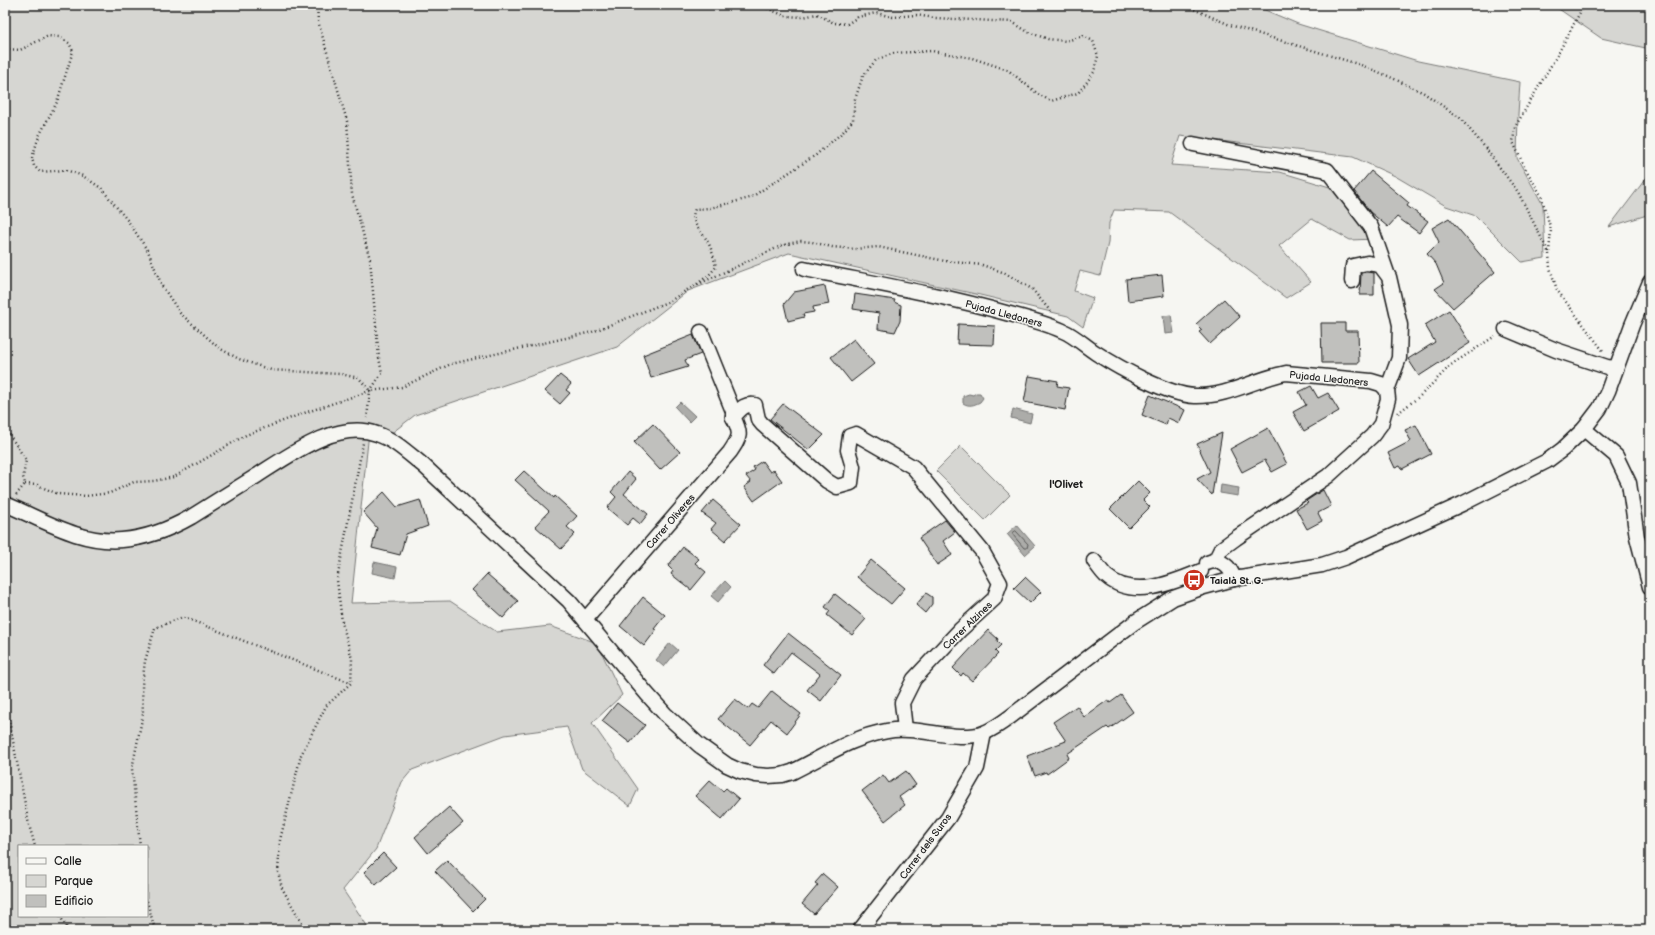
<svg xmlns="http://www.w3.org/2000/svg" width="1655" height="935" font-family="'Balsamiq Sans',sans-serif">
  <rect width="100%" height="100%" fill="#f6f6f2"/>
  <filter id="ink" filterUnits="userSpaceOnUse"><feTurbulence type="fractalNoise" baseFrequency=".025" numOctaves="2"/><feDisplacementMap in="SourceGraphic" scale="8" xChannelSelector="R" yChannelSelector="G"/><feConvolveMatrix kernelMatrix="1 2 1 2 8 2 1 2 1" color-interpolation-filters="sRGB"/></filter>
  <g filter="url(#ink)">
    <g fill="#d6d6d2" stroke="#797977" fill-rule="evenodd">
      <path d="M5,5H1253L1298,24L1418,61L1520,82L1518,114L1517,158L1543,205L1545,258L1522,262L1476,216L1446,206L1395,176L1353,157L1180,136L1171,165L1280,172L1333,188L1376,239L1350,240L1312,219L1279,246L1311,282L1286,298L1169,212L1114,210L1109,223L1108,243L1100,276L1080,271L1074,291L1093,298L1083,327L1068,316L980,295L789,253L688,291L617,347L415,415L393,432H369L351,603L450,601L497,632L550,626L597,643L622,695L592,723L638,789L630,806L582,769L567,727L505,735L412,770L402,782L376,849L343,890L370,930H5ZM19,846H147V916H19Z"/>
      <polygon points="1553,5 1650,5 1650,49 1601,38"/>
      <polygon points="1650,173 1650,214 1609,227"/>
      <polygon points="961,446 1010,495 985,520 936,471"/>
    </g>
    <g fill="#acaca9" stroke="#727271">
      <polygon points="1171,315 1174,333 1165,334 1163,316"/>
      <path d="M976,393H980L983,398L980,402C974,405 969,407 963,403V396L969,394L973,395Z"/>
      <polygon points="680,402 695,416 689,422 675,407"/>
      <polygon points="1013,409 1032,414 1030,423 1011,418"/>
      <polygon points="1221,485 1239,488 1238,496 1220,493"/>
      <polygon points="1017,525 1035,546 1025,555 1007,534"/>
      <polygon points="374,562 397,567 395,578 372,573"/>
      <polygon points="725,581 731,587 718,602 711,596"/>
      <polygon points="670,643 678,650 664,667 656,660"/>
    </g>
    <g fill="none" stroke-linecap="round" stroke-linejoin="round">
      <polygon stroke="#565654" stroke-width="1" points="1016,531 1028,544 1027,548 1024,548 1013,535 1013,533"/>
    </g>
    <g fill="#c0c0bd" stroke="#1c1c1c">
      <polygon points="1371,171 1409,203 1407,206 1428,221 1419,233 1397,217 1388,227 1370,212 1354,191"/>
      <polygon points="1449,218 1495,272 1453,308 1435,289 1444,283 1436,264 1427,254 1439,242 1432,228"/>
      <polygon points="1366,272 1374,273 1374,295 1360,295 1361,273"/>
      <polygon points="1162,275 1164,296 1128,301 1126,279"/>
      <polygon points="825,286 829,304 813,307 814,312 803,314 804,317 788,321 784,304 794,292"/>
      <polygon points="855,294 895,300 894,302 901,305 900,321 895,332 878,329 879,313 853,309"/>
      <polygon points="1224,299 1240,317 1210,344 1199,332 1202,330 1196,324"/>
      <polygon points="1449,310 1470,343 1419,376 1408,359 1435,342 1425,325"/>
      <polygon points="1321,323 1345,323 1345,331 1358,331 1359,363 1322,363"/>
      <polygon points="958,324 995,326 994,345 957,344"/>
      <polygon points="693,335 701,354 685,360 688,367 651,378 643,355"/>
      <polygon points="854,339 874,364 851,382 831,357"/>
      <polygon points="560,375 571,384 566,390 570,393 560,404 545,391"/>
      <polygon points="1029,376 1058,381 1057,386 1069,388 1065,410 1024,402"/>
      <polygon points="1311,386 1318,398 1328,393 1339,411 1304,431 1293,412 1306,405 1299,392"/>
      <polygon points="1150,395 1185,410 1179,423 1168,418 1166,425 1142,415"/>
      <polygon points="783,404 824,435 809,450 770,419"/>
      <polygon points="653,424 680,452 660,470 634,442"/>
      <polygon points="1416,425 1431,454 1402,469 1400,466 1395,468 1388,453 1411,441 1405,430"/>
      <polygon points="1268,428 1287,464 1272,472 1265,460 1242,472 1230,449"/>
      <polygon points="1222,433 1214,482 1212,495 1197,479 1210,472 1197,444"/>
      <polygon points="762,461 770,472 774,470 782,481 754,501 744,487 751,482 746,476 755,470 753,467"/>
      <polygon points="524,471 554,498 555,496 577,516 567,527 575,534 561,549 535,526 549,511 515,480"/>
      <polygon points="628,472 636,479 624,494 648,514 640,524 633,518 627,525 607,508 616,497 611,492"/>
      <polygon points="1138,481 1150,493 1143,500 1150,507 1129,528 1110,509"/>
      <polygon points="1323,490 1331,506 1318,513 1322,521 1307,529 1296,509 1308,503 1306,501"/>
      <polygon points="384,492 397,507 420,500 428,526 406,534 400,555 372,548 377,528 363,512"/>
      <polygon points="713,500 741,524 725,541 711,529 716,523 702,513"/>
      <polygon points="945,520 955,532 943,541 952,555 937,565 919,538"/>
      <polygon points="683,547 699,559 695,563 706,572 691,590 671,574 673,571 668,566"/>
      <polygon points="871,560 905,588 891,604 857,577"/>
      <polygon points="487,574 518,601 503,618 472,590"/>
      <polygon points="1025,577 1041,592 1030,603 1014,588"/>
      <polygon points="926,593 932,597 932,604 925,613 916,605"/>
      <polygon points="835,594 866,619 852,635 827,615 830,611 825,607"/>
      <polygon points="643,597 665,615 654,629 656,630 644,646 620,626"/>
      <polygon points="988,630 998,639 997,641 1001,645 995,651 998,654 972,681 963,673 961,676 953,668"/>
      <polygon points="788,633 841,675 821,701 807,690 820,674 791,652 774,674 763,665"/>
      <polygon points="772,691 801,714 787,733 771,720 750,745 718,719 735,699 748,709 752,704 758,708"/>
      <polygon points="1121,695 1133,712 1109,729 1107,727 1067,754 1069,758 1047,774 1046,772 1035,776 1027,756 1066,741 1053,722 1077,706 1084,717 1108,700 1110,703"/>
      <polygon points="617,703 645,725 630,743 602,721"/>
      <polygon points="906,771 916,785 899,797 905,805 885,821 862,791 883,775 889,783"/>
      <polygon points="710,780 723,791 726,788 739,799 722,819 695,796"/>
      <polygon points="449,807 463,823 428,853 415,837"/>
      <polygon points="383,853 396,867 376,885 364,872"/>
      <polygon points="447,860 485,899 473,911 435,871"/>
      <polygon points="823,874 838,887 814,914 802,904 818,885 815,883"/>
    </g>
    <g fill="none" stroke-linecap="round" stroke-linejoin="round">
      <g stroke="#1c1c1c" stroke-width="17">
        <g id="minor">
          <polyline points="1193,144 1327,170 1371,227 1387,273"/>
          <path d="M804,269C872,283 939,294 1006,313C1025,318 1045,323 1063,331C1075,336 1085,346 1096,353C1119,368 1168,395 1195,396C1228,397 1255,379 1286,373L1371,381L1381,384L1387,390"/>
          <polyline points="1506,329 1556,350 1607,367 1616,368"/>
          <polyline points="701,332 733,411 733,417"/>
          <path d="M733,417C740,410 744,403 755,405L758,419L762,424L827,481L837,487L851,483L853,467L848,450L850,436L856,434L913,467L982,551L1000,583L994,599L960,630L914,679L902,703L905,729"/>
          <polyline points="1584,429 1616,456 1629,483 1637,537 1650,587"/>
          <path d="M5,504C42,519 80,544 122,540C146,538 170,529 191,517C212,504 234,490 255,477C287,457 336,419 377,434C395,440 409,454 424,466L569,601L647,694L665,714L699,745L727,765L740,771L756,775L768,776L782,775L792,772C823,757 852,737 887,731C918,725 956,743 984,733C993,729 1002,723 1010,717L1135,622L1173,598L1204,587L1234,579L1322,565L1346,557L1462,504L1547,461L1563,449L1584,429L1600,408L1608,391L1632,325L1650,282"/>
          <path d="M1094,561C1098,566 1101,571 1106,576C1133,600 1172,583 1201,571"/>
          <polyline points="1215,561 1221,549 1236,538 1328,476 1372,436 1381,424 1388,399 1387,390 1399,358 1400,325 1389,277 1380,265 1367,263 1353,266 1352,281"/>
          <path d="M1207,563C1220,557 1231,567 1234,579"/>
          <path d="M585,620L730,452C740,437 742,434 733,417"/>
          <polyline points="860,930 948,818 977,768 984,733"/>
        </g>
      </g>
      <g stroke="#1c1c1c" stroke-width="2.5" stroke-dasharray="1 3" stroke-linecap="butt">
        <polyline points="317,5 318,21 347,121 352,194 370,259 379,358 382,373 370,391 367,418"/>
        <polyline points="1179,5 1191,8 1230,25 1361,65 1388,76 1424,93 1460,118 1483,145 1518,192 1549,253 1550,268 1557,290 1604,352"/>
        <polyline points="5,49 20,50 48,36 59,37 69,43 73,51 57,102 39,136 32,158 34,166 40,172 66,170 83,176 101,188 128,221 148,251 162,286 180,313 219,348 239,359 271,370 340,374 359,378 370,391"/>
        <polyline points="1549,252 1551,230 1541,195 1525,168 1513,142 1515,127 1559,52 1584,5"/>
        <path d="M697,284L709,275L716,267C714,258 712,250 708,242C702,231 689,223 695,209L710,208L750,198L816,155L843,132L853,120L855,99L863,76L876,60L894,53L932,51L972,58L1008,70L1038,94L1051,101L1078,93L1087,82L1094,72L1098,56L1093,41L1083,36L1066,41L1048,39L1028,32L1012,22L935,18L916,15L893,17L876,13L858,17L847,24L834,23L817,14L803,17L785,16L760,5"/>
        <polyline points="1398,413 1420,396 1451,365 1495,336"/>
        <polyline points="5,428 26,460 23,477 25,484 16,495"/>
        <polyline points="25,484 37,485 58,494 86,496 110,493 134,482 154,481 174,477 246,435 307,412 370,391 402,387 451,364 592,332 670,301 690,288 783,245 801,241 812,242 832,247 855,249 878,247 945,261 982,265 1005,273 1032,289 1051,312"/>
        <polyline points="5,699 29,825 35,846"/>
        <polyline points="140,846 132,769 143,714 142,685 145,661 155,628 183,617 351,683"/>
        <polyline points="147,901 155,930"/>
        <polyline points="60,916 68,930"/>
        <polyline points="306,930 282,888 278,872 280,840 301,755 326,706 351,683 352,659 342,622 337,580 363,443"/>
      </g>
      <use href="#minor" stroke="#f6f6f2" stroke-width="14"/>
    </g>
  </g>
  <defs>
    <g id="bus-disc" transform="scale(1.15)"><circle r="9.5" fill="#c8321e" stroke="#f6f6f2"/><path d="M-5-6H5V4H4V6H2V4H-2V6H-4V4H-5ZM-3.5-4V0h7V-4ZM-3.5 1.2v1.5H-2V1.2ZM2 1.2v1.5H3.5V1.2Z" fill="#fff"/></g>
  </defs>
  <g fill-rule="evenodd">
    <use href="#bus-disc" x="1194" y="580"/>
  </g>
  <g text-anchor="middle" stroke-width="3" stroke-linejoin="round" paint-order="stroke">
    <g font-size="10" fill="#1c1c1c" stroke="#f6f6f2">
      <text transform="translate(1004 313) rotate(15)" y="4">Pujada Lledoners</text>
      <text transform="translate(1329 378) rotate(6)" y="4">Pujada Lledoners</text>
      <text transform="translate(670 521) rotate(-49)" y="4">Carrer Oliveres</text>
      <text transform="translate(967 625) rotate(-44)" y="4">Carrer Alzines</text>
      <text transform="translate(925 846) rotate(-53)" y="4">Carrer dels Suros</text>
    </g>
    <g font-size="10" font-weight="bold" fill="#1c1c1c" stroke="#f6f6f2" text-anchor="start">
      <text x="1210" y="584">Taialà St. G.</text>
    </g>
    <g font-size="11" font-weight="bold" fill="#1c1c1c" stroke="#f6f6f2">
      <text x="1066" y="488">l'Olivet</text>
    </g>
  </g>
  <rect width="1655" height="935" fill="none" stroke="#f6f6f2" stroke-width="20"/>
  <rect x="10" y="10" width="1635" height="915" fill="none" stroke="#1c1c1c" stroke-width="1.5" filter="url(#ink)"/>
  <rect x="18" y="845" width="130" height="72" fill="#f6f6f2" stroke="#9f9f9c"/>
  <rect x="26" y="858" width="20" height="6" fill="#f6f6f2" stroke="#9f9f9c"/>
  <text x="54" y="865" font-size="12" fill="#1c1c1c">Calle</text>
  <rect x="26" y="875" width="20" height="12" fill="#d6d6d2" stroke="#9f9f9c"/>
  <text x="54" y="885" font-size="12" fill="#1c1c1c">Parque</text>
  <rect x="26" y="895" width="20" height="12" fill="#c0c0bd" stroke="#9f9f9c"/>
  <text x="54" y="905" font-size="12" fill="#1c1c1c">Edificio</text>
</svg>
